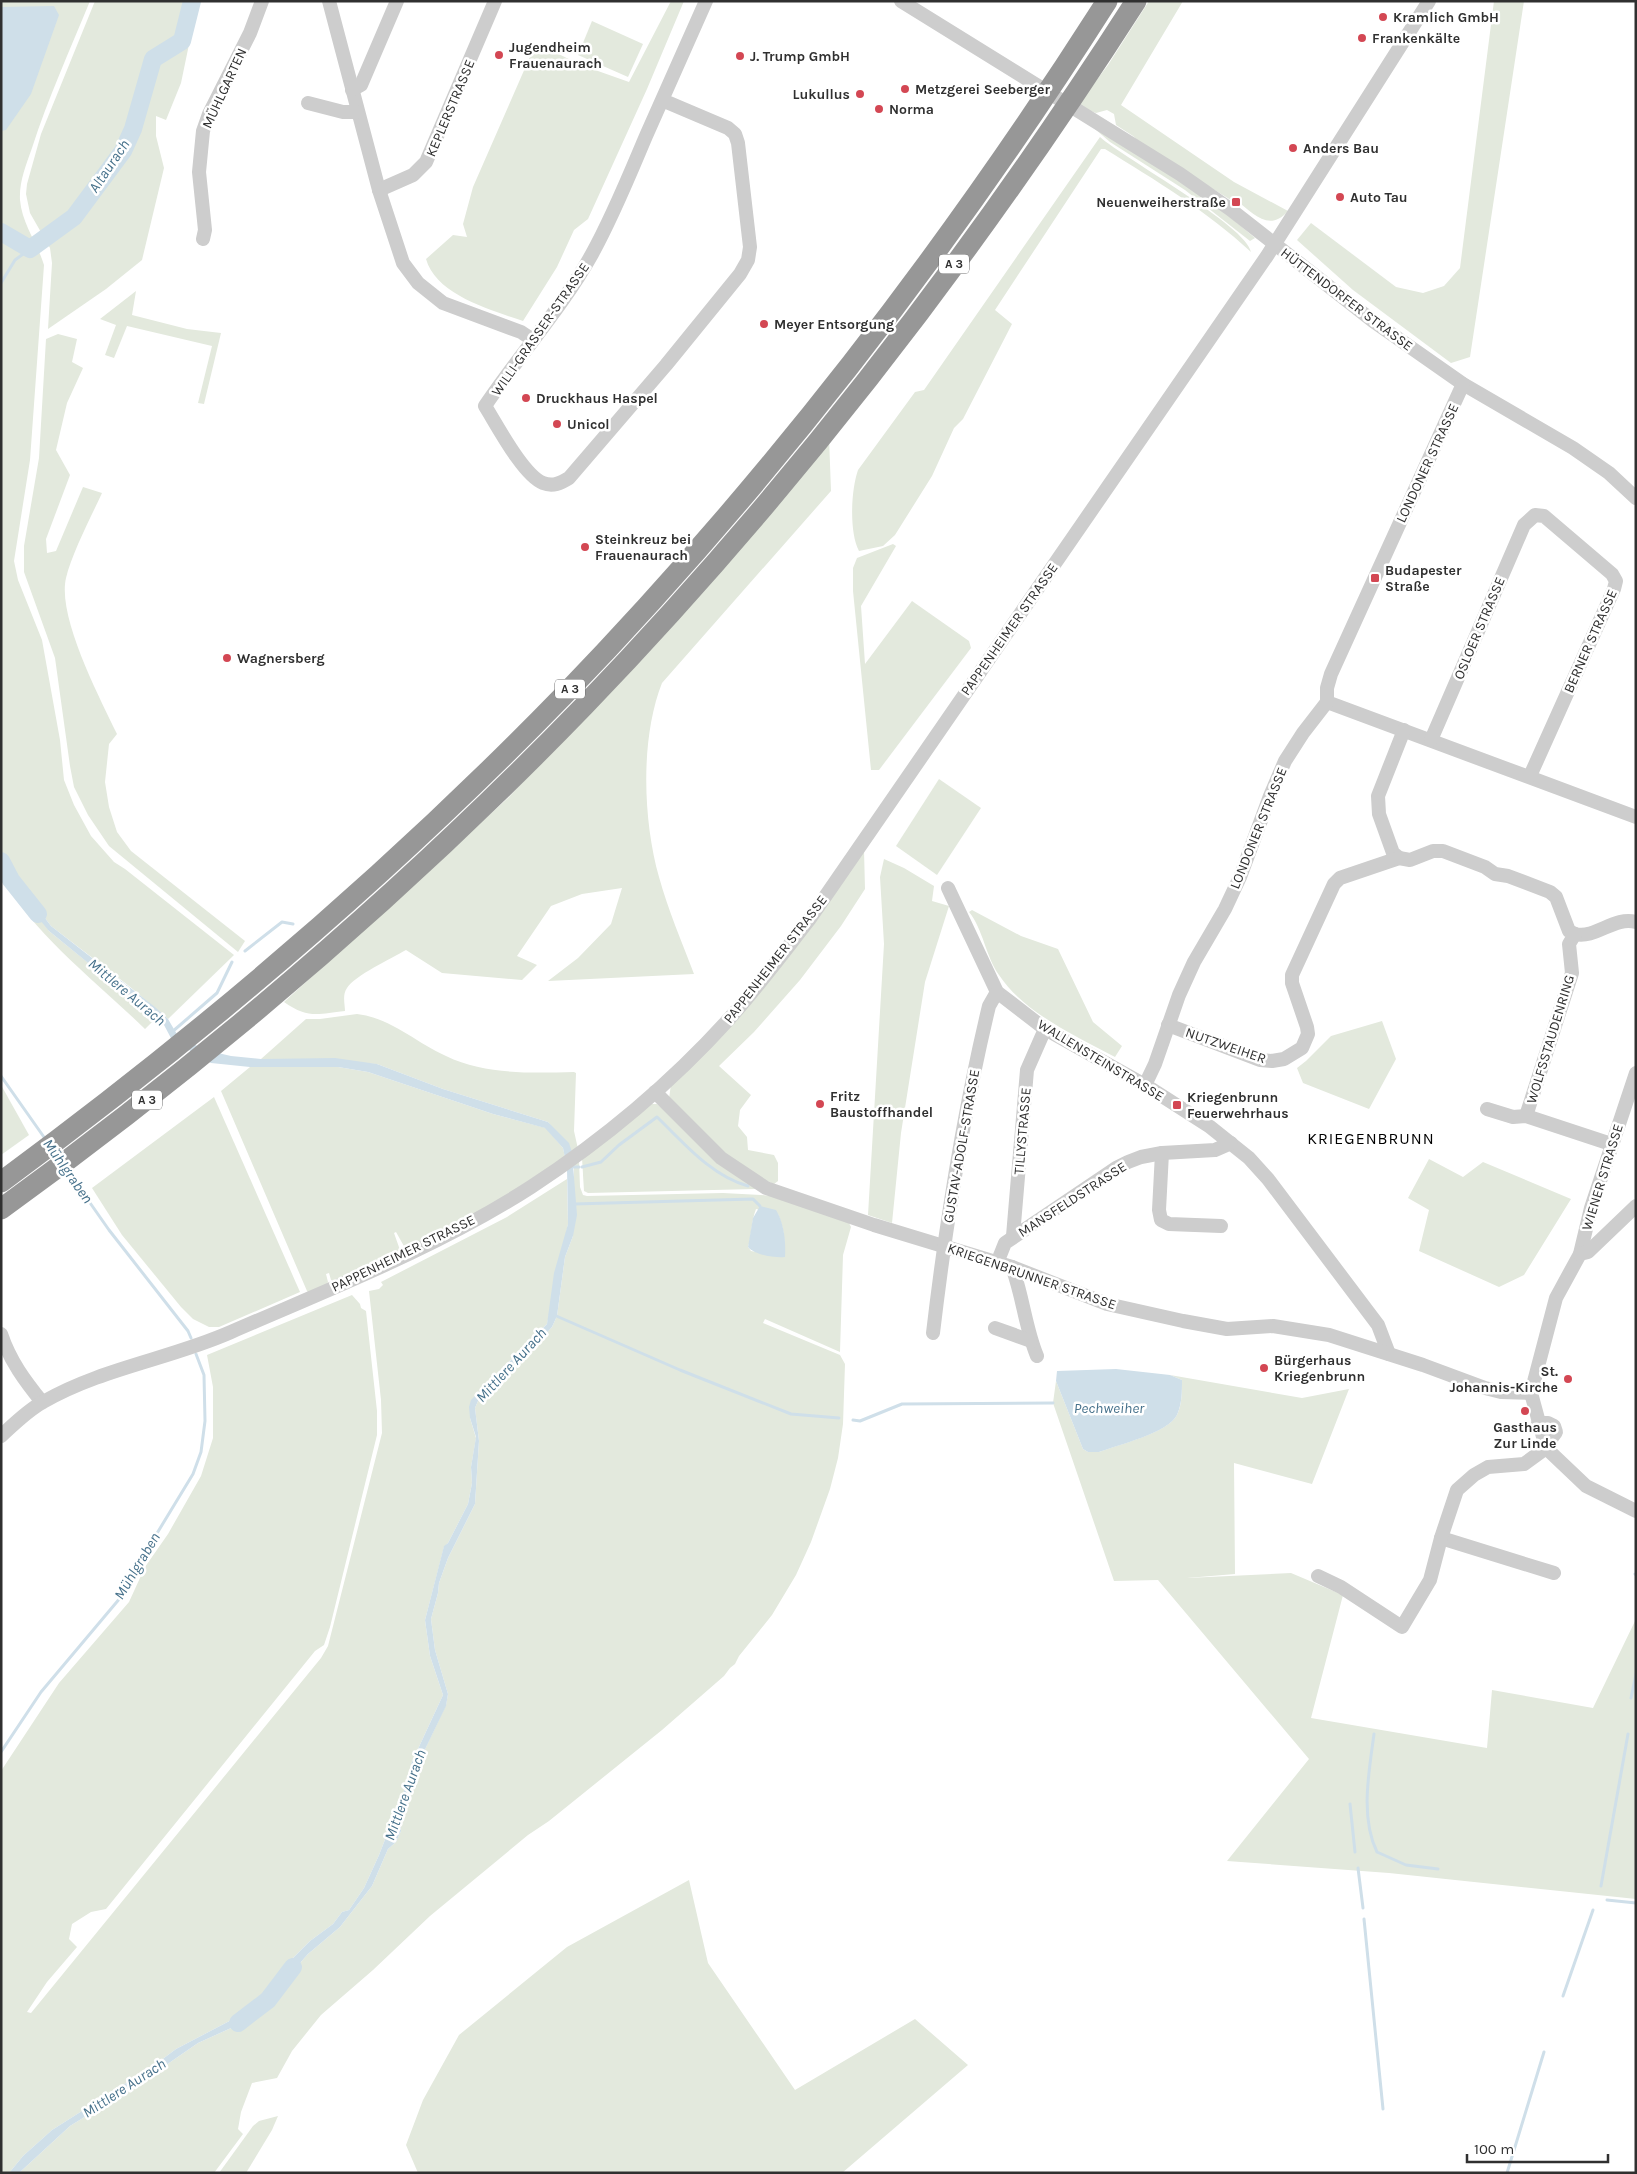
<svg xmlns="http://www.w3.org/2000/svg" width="1637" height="2174" font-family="Karla,sans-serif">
  <rect width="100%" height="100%" fill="#fff"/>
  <g fill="#e3e9dd" fill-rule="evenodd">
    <path d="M1,1H90C70,50 48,98 32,148C26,165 19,182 20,200C22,224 37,242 44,265L30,460L14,561L18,580L42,640L60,740L64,780L74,805L91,836L114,862L125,869L234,955L168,1019L129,986L51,926L27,894L49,931L156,1018L145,1029C95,980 36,937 1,876Z"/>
    <polygon points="95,1 198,1 181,83 166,120 156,116 156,136 164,168 142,260 106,289 48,329 52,263 50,248 30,213 26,194 27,184 41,134"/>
    <path d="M671,1H684L647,89L588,219L574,230L557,267L523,321C491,310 436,295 426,259L453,235L467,237L463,224L473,187L536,43L581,65L629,82Z"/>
    <path d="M1149,1H1183L1121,105L1234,182L1288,211C1269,233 1253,213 1236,200L1234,202L1141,144L1133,136L1116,125L1114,114L1107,110L1096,113L1077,106L1108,65Z"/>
    <polygon points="1494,1 1524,1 1470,357 1451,363 1353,290 1297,240 1311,223 1396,287 1423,293 1444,286 1460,268"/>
    <polygon points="592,21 643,44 628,77 578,55"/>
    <polygon points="1096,126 1217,206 1255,238 1250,241 1185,190 1110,142 1095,129"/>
    <path d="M1100,137C1125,159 1247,226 1251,252C1207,211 1155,180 1105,149H1101L995,310L1012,324L963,419L954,428L932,476L895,535L883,546L859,551C849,532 851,490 858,470L915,392L924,390Z"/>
    <polygon points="136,291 132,315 187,329 221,333 204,404 198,403 212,346 127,326 114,358 105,355 116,325 100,319"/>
    <path d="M58,334L77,339L72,362L83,368L67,403L56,450L70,475L46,539L47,553L56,551L83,487L102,493C91,517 72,553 66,578C57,617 100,698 117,734L109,744L105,782L109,807L117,832L131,851L245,941L238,952L109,846L88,815L74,787L70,766L55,658L24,572V546L39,458L46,339Z"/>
    <path d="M829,437L831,491L662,683C640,739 643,820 659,877C668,910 682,942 694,974L548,981L578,958L611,924L622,888L582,894L551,906L517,956L537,965L522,980L442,973L406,950C392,958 354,976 347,988C342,995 345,1004 345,1011C318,1014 308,1019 284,1002L509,797L671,622Z"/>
    <polygon points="893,544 896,546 861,606 865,664 912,601 969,641 971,648 879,770 871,770 853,591 853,568 857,558"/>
    <polygon points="939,779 981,808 937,875 896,846"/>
    <polygon points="864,850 865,889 841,926 800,980 754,1032 719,1066 751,1095 740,1110 738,1126 747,1137 748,1150 774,1155 778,1163 778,1181 774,1184 757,1177 727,1158 669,1099 671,1084"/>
    <polygon points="884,859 904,868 934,886 932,901 949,906 925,982 901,1133 892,1223 868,1215 884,944 880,877"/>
    <path d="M972,910L1021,936L1058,949L1093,1022L1122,1046L1115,1057C1076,1036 1024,1013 999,975C986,957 983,929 969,912Z"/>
    <path d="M357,1014C391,1018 415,1042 446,1056C485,1075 531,1073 574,1072L576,1073L574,1131L578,1149L572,1152L548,1122L443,1089L377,1064L261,1059L306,1019H320Z"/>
    <polygon points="1382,1021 1396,1059 1369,1109 1303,1083 1297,1068 1306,1061 1331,1036"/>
    <polygon points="250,1067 338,1067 368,1072 493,1114 546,1128 563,1148 565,1157 493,1204 409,1249 405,1248 396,1232 394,1233 400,1250 397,1255 335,1282 331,1280 329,1273 326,1274 328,1282 326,1286 309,1293 307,1291 221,1091"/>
    <polygon points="1,1085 29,1135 1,1155"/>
    <polygon points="214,1097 300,1292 219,1327 209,1327 193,1319 181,1307 122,1235 92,1188"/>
    <polygon points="651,1104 657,1104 756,1186 755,1189 588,1193 584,1191 582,1158"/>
    <polygon points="1429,1159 1463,1177 1483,1162 1571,1199 1524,1275 1499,1287 1419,1251 1429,1210 1408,1198"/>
    <path d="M579,1160L580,1187L583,1195L587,1196L723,1193L761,1195L780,1197L848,1221L851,1227L843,1255L840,1352L765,1319L763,1323L840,1355L845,1364L843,1424L838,1458L830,1489L811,1542L796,1575L772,1615L739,1656L735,1664L730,1668L724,1676L662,1730L549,1821L528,1835L430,1916L373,1970L321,2015L292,2051L277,2078L252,2083L241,2112L238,2129L243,2134L214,2173H19L70,2126L143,2081L198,2043L240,2024L268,1999L308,1954L340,1927L372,1886L388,1849L396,1842L401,1831L400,1819L418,1774L417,1766L446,1705L448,1694L435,1650L431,1619L438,1593L439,1583L448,1558L475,1504L479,1441L475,1408L478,1401L525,1357L552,1327L557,1316L565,1257L573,1236L574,1164ZM756,1209L778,1214C784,1229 787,1242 781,1257L751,1251L748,1247C752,1234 751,1222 756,1209Z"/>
    <polygon points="567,1179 568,1224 547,1324 483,1387 470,1418 476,1438 471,1467 472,1483 468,1504 448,1543 444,1547 425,1620 430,1656 443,1695 411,1764 411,1773 379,1855 364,1888 349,1910 342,1912 333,1924 310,1941 286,1965 263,1996 239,2016 176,2049 156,2064 52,2130 23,2156 9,2173 1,2173 1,1771 59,1683 129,1602 145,1567 168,1534 201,1476 213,1438 213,1387 207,1355 352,1295 360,1304 361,1308 366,1311 377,1411 377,1435 330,1627 324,1645 315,1651 106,1909 91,1912 72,1924 69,1939 77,1947 47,1982 27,2012 31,2013 321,1658 328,1646 382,1433 381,1400 369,1291 379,1289 383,1285 381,1282 507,1217"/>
    <path d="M1170,1375L1302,1398L1349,1389L1312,1484L1234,1463L1235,1574L1187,1578L1291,1573L1343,1595L1311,1718L1487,1748L1492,1690L1593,1708L1636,1619V1899L1389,1873L1227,1861L1309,1759L1158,1580L1114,1581L1053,1403L1056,1381L1083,1449L1088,1452H1099C1117,1445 1168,1433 1177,1415C1182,1405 1182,1392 1182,1380Z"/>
    <polygon points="689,1880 708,1963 795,2090 915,2019 968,2065 842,2173 418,2173 406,2145 423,2100 459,2035 567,1947"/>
    <polygon points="278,2116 272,2130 246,2173 219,2173 253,2126 259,2121"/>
  </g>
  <g fill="#cfdfe9">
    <polygon points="54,6 59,15 31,94 6,130 1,131 1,7"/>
    <polygon points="27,894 51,926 155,1007 168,1019 178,1036 205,1050 231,1056 261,1059 335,1058 377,1064 443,1089 548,1122 569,1143 572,1152 577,1215 573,1236 565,1257 557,1316 552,1327 525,1357 478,1401 475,1408 479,1441 475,1504 448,1558 439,1583 438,1593 431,1619 435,1650 448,1694 446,1706 417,1766 418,1774 400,1819 401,1831 396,1842 388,1849 372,1886 340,1927 308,1954 268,1999 240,2024 198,2043 143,2081 70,2126 19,2173 9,2173 23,2156 52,2130 156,2064 176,2049 239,2016 263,1996 286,1965 310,1941 333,1924 342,1912 349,1910 364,1888 379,1855 411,1773 411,1764 443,1695 430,1656 425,1620 444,1546 448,1543 468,1504 472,1483 471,1467 476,1437 470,1418 469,1407 471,1400 547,1324 554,1273 568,1224 567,1168 563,1148 545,1128 493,1114 368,1072 338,1067 250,1067 211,1063 172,1040 164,1025 49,931 22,898"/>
    <path d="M760,1206L776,1210C784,1223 786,1241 785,1257C774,1258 755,1255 748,1247L753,1218Z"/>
    <path d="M1116,1369L1170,1375L1182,1380C1182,1392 1182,1404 1177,1415C1168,1433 1118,1445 1099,1452H1088L1083,1449L1056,1381L1057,1371Z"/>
  </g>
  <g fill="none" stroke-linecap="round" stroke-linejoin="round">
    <g stroke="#cfdfe9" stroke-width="3">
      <polyline points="1,283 15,260 30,249"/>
      <polyline points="245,951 282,922 293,924"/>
      <polyline points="172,1032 217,993 232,962"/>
      <polyline points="1,1076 46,1140"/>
      <polyline points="574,1167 579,1167"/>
      <path d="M582,1167L601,1162L619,1145L657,1117C683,1142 711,1176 748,1186"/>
      <polyline points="67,1170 109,1230 188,1331 191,1338"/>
      <polyline points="574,1204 753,1199 760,1206"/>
      <polyline points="554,1315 680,1370 791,1414 839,1418"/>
      <polyline points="853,1420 860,1421 902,1404 1053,1403"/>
      <polyline points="1635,1574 1636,1575"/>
      <polyline points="1631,1698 1636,1674"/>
      <path d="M1374,1734C1369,1772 1360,1817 1377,1852L1406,1865L1438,1869"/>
      <polyline points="1,1752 41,1692 126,1591 142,1558 193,1474 201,1452 205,1421 204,1375 196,1354"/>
      <polyline points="1350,1804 1355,1852"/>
      <polyline points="1358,1868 1363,1908"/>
      <polyline points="1601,1886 1628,1734"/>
      <polyline points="1607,1900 1636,1903"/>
      <polyline points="1364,1919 1383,2109"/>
      <polyline points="1563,1996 1593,1910"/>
      <polyline points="1507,2173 1544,2052"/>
    </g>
    <g stroke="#cfdfe9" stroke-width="18">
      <polyline points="1,232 30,249 74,217 123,151 133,129 153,59 182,41 192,1"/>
      <polyline points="1,861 11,880 38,914"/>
      <polyline points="238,2023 268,2000 293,1967"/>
    </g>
    <g stroke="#cdcdcd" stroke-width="14">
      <polyline points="329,1 379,190 403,263 418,283 443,303 521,332 533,340"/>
      <polyline points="901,1 1180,174 1230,209 1373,321 1463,384 1573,448 1609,473 1636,498"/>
      <polyline points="352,90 361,85 397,1"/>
      <path d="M662,100L728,128L735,134L738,143L750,247L748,260L740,274L666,365L569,478C561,483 553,487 543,483C523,475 497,425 485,406C520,354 562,308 592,254C613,216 629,176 646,136C666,91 686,46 706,1"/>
      <polyline points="308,103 343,112 357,112"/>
      <polyline points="379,190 413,175 426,162 495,1"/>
      <polyline points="203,239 205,230 199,172 203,131 209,114 250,33 262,1"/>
      <polyline points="1327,702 1636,817"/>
      <polyline points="1431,740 1524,525 1535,515 1544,516 1612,574 1616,581 1614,589 1530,776"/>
      <polyline points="1399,858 1393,853 1379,814 1378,796 1404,730"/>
      <polyline points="948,888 997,992 1045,1029 1145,1085 1209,1126 1249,1158 1268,1179 1378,1325 1389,1354"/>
      <path d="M1575,934C1596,939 1614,916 1636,922"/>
      <polyline points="1168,1025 1260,1060 1272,1061 1284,1059 1302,1048 1308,1034 1307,1027 1292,983 1292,975 1334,884 1340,878 1399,858 1410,860 1433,851 1443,851 1485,867 1495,874 1508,876 1550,892 1556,897 1569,931 1575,934 1569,944 1572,973 1526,1116"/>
      <polyline points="1636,1073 1591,1208 1580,1254 1556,1298 1531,1393 1546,1448 1586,1486 1636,1511"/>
      <polyline points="1145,1085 1155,1064 1179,995 1194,962 1225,909 1240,877 1270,796 1285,761 1303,733 1327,702 1327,688 1331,674 1463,384"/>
      <polyline points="655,1092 721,1158 766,1188 874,1225 1012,1267 1107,1304 1183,1321 1227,1329 1273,1326 1329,1335 1423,1365 1485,1388 1501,1392 1531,1393"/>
      <polyline points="1487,1109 1513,1117 1526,1116 1611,1144"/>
      <polyline points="1162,1153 1159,1210 1161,1220 1169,1224 1221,1226"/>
      <polyline points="1013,1236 1027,1070 1045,1029"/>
      <polyline points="1580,1254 1588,1252 1636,1206"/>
      <polyline points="997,1263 1005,1243 1116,1168 1128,1162 1141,1157 1162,1153 1215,1150 1231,1143"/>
      <path d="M1012,1267C1023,1296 1025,1327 1037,1356"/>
      <polyline points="995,1328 1031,1341"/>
      <path d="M933,1333C946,1223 963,1114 989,1006L997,992"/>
      <path d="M1,1334C10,1361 25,1381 42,1402"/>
      <polyline points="1538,1423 1548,1423 1554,1426 1556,1432 1545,1447"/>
      <path d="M1,1436C14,1424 28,1410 43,1402C102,1368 170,1359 231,1332C332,1288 438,1247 531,1187C603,1140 671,1083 729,1019C757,988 783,953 809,920L1267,256L1429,1"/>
      <polyline points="1441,1538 1554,1573"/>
      <polyline points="1318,1576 1341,1587 1402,1627 1430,1580 1441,1538 1457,1490 1474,1475 1488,1467 1524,1464 1546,1448"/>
    </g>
    <g stroke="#979797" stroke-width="21">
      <path d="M1,1182C201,1035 390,874 563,696C768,484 949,249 1107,1"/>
      <path d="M1,1209C210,1058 405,891 584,706C791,491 975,252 1136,1"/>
    </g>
  </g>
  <g fill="#d34753" stroke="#fff" stroke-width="2">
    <circle cx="1383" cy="17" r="5"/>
    <circle cx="1362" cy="38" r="5"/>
    <circle cx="499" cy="55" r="5"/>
    <circle cx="740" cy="56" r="5"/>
    <circle cx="905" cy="89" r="5"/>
    <circle cx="860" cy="94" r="5"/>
    <circle cx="879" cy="109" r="5"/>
    <circle cx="1293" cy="148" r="5"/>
    <circle cx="1340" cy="197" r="5"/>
    <rect x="1231" y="197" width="10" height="10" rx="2.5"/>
    <circle cx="764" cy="324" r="5"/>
    <circle cx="526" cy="398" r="5"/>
    <circle cx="557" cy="424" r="5"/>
    <circle cx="585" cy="547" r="5"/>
    <rect x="1370" y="573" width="10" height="10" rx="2.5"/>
    <circle cx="227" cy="658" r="5"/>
    <circle cx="820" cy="1104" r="5"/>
    <rect x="1172" y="1100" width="10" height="10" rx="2.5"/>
    <circle cx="1264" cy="1368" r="5"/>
    <circle cx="1568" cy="1379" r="5"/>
    <circle cx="1525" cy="1411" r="5"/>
  </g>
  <g text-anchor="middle" stroke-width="5" stroke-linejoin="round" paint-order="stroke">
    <g fill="#fff" stroke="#6e6e6e" stroke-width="1">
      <rect x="939" y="254.5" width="30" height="19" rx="4"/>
      <rect x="555" y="679.5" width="30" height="19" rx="4"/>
      <rect x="132" y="1090.5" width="30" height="19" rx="4"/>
    </g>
    <g font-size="12" font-weight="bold" fill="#303030">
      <text x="954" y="268">A 3</text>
      <text x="570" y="693">A 3</text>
      <text x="147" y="1104">A 3</text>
    </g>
    <g font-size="14" font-weight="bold" fill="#303030" stroke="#fff" text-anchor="start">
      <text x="1393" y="22">Kramlich GmbH</text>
      <text x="1372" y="43">Frankenkälte</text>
      <text x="509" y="52">Jugendheim<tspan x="509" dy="16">Frauenaurach</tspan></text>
      <text x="750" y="61">J. Trump GmbH</text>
      <text x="915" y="94">Metzgerei Seeberger</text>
      <text x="850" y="99" text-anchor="end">Lukullus</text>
      <text x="889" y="114">Norma</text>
      <text x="1303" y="153">Anders Bau</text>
      <text x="1350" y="202">Auto Tau</text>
      <text x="1226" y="207" text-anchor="end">Neuenweiherstraße</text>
      <text x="774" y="329">Meyer Entsorgung</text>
      <text x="536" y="403">Druckhaus Haspel</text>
      <text x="567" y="429">Unicol</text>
      <text x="595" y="544">Steinkreuz bei<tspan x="595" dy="16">Frauenaurach</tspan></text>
      <text x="1385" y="575">Budapester<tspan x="1385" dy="16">Straße</tspan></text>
      <text x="237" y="663">Wagnersberg</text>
      <text x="830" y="1101">Fritz<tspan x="830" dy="16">Baustoffhandel</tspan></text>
      <text x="1187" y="1102">Kriegenbrunn<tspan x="1187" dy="16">Feuerwehrhaus</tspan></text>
      <text x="1274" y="1365">Bürgerhaus<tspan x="1274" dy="16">Kriegenbrunn</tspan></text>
      <text x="1558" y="1376" text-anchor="end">St.<tspan x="1558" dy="16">Johannis-Kirche</tspan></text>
      <text x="1525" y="1432" text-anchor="middle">Gasthaus<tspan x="1525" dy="16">Zur Linde</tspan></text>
    </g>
    <g font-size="14" fill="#303030" stroke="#fff">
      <text transform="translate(224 88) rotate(-65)" y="5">MÜHLGARTEN</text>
      <text transform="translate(450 108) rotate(-67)" y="5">KEPLERSTRASSE</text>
      <text transform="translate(1347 299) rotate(37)" y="5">HÜTTENDORFER STRASSE</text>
      <text transform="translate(540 329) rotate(-55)" y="5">WILLI-GRASSER-STRASSE</text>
      <text transform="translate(1427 463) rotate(-65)" y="5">LONDONER STRASSE</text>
      <text transform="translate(1479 628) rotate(-67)" y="5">OSLOER STRASSE</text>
      <text transform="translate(1009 629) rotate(-55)" y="5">PAPPENHEIMER STRASSE</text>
      <text transform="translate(1590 641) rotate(-66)" y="5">BERNER STRASSE</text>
      <text transform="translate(1258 828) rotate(-68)" y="5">LONDONER STRASSE</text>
      <text transform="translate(775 959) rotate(-52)" y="5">PAPPENHEIMER STRASSE</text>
      <text transform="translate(1550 1039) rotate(-73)" y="5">WOLFSSTAUDENRING</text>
      <text transform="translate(1226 1045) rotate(19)" y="5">NUTZWEIHER</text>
      <text transform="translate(1101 1060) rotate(31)" y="5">WALLENSTEINSTRASSE</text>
      <text transform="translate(1022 1131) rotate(-85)" y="5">TILLYSTRASSE</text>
      <text transform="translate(961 1146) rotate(-80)" y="5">GUSTAV-ADOLF-STRASSE</text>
      <text transform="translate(1602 1177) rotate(-73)" y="5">WIENER STRASSE</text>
      <text transform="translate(1072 1199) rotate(-33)" y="5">MANSFELDSTRASSE</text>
      <text transform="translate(403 1253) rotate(-26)" y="5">PAPPENHEIMER STRASSE</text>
      <text transform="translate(1032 1276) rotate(19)" y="5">KRIEGENBRUNNER STRASSE</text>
    </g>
    <g font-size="15" font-style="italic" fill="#46718b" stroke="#fff">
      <text transform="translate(109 166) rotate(-56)" y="5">Altaurach</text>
      <text transform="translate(127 992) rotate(40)" y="5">Mittlere Aurach</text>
      <text transform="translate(68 1171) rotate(55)" y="5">Mühlgraben</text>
      <text transform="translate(511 1365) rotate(-47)" y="5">Mittlere Aurach</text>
      <text x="1109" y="1413">Pechweiher</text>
      <text transform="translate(137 1566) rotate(-59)" y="5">Mühlgraben</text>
      <text transform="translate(405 1795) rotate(-70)" y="5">Mittlere Aurach</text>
      <text transform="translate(124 2088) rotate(-33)" y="5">Mittlere Aurach</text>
    </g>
    <g font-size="16" letter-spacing="1" fill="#000" stroke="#fff">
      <text x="1371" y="1144">KRIEGENBRUNN</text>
    </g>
  </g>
  <rect width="1637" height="2174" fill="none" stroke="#303030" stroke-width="5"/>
  <path d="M1467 2154v8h141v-8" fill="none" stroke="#303030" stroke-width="2.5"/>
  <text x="1474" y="2154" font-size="15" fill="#303030" stroke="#ffffff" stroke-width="4" paint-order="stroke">100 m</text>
</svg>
